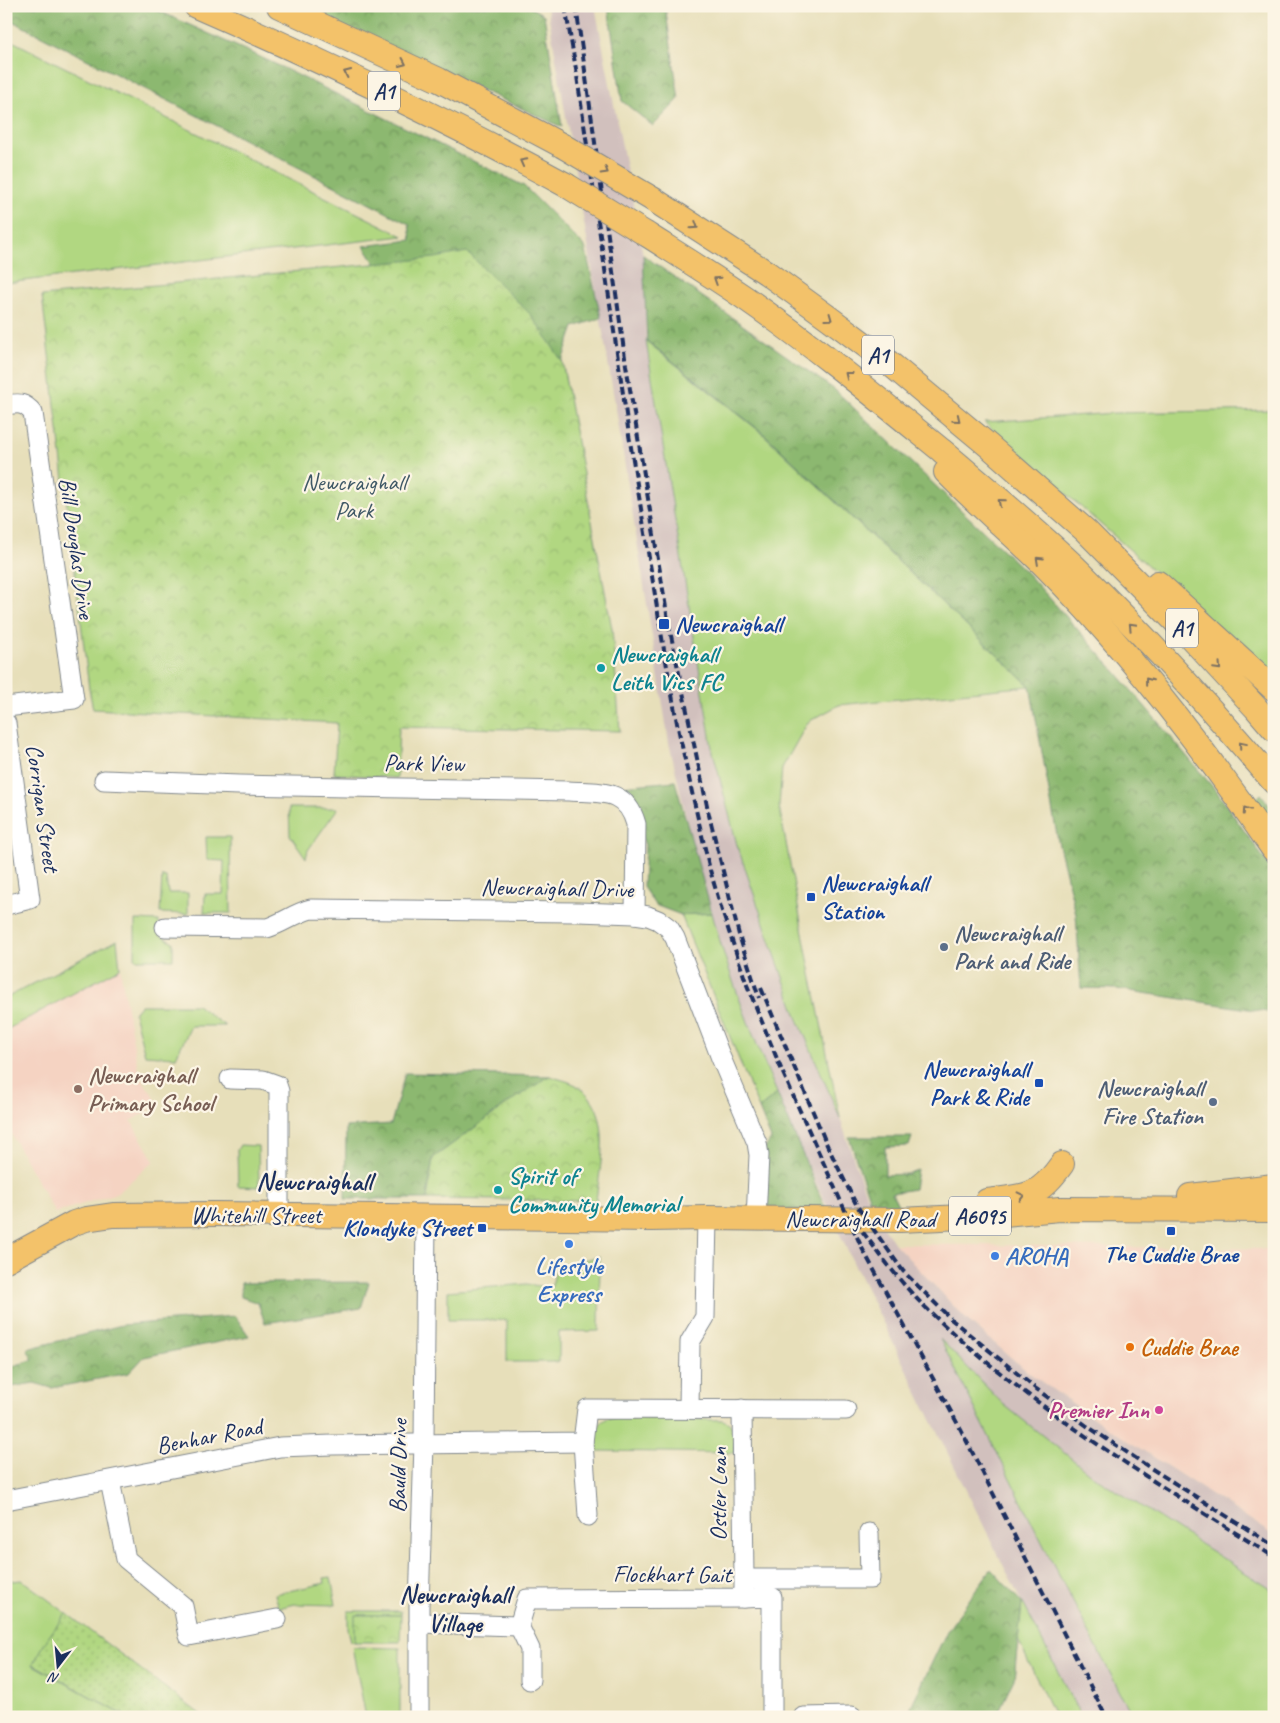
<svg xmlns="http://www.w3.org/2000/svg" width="1280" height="1723" font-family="Caveat,sans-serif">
  <defs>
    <pattern id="forest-crowns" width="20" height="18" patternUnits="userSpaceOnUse" patternTransform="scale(1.25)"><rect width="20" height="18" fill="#8cb86f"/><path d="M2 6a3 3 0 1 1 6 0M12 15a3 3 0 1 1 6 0" fill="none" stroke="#72965e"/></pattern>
    <pattern id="park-crowns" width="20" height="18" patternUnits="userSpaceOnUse" patternTransform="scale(1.25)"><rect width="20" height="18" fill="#b1d781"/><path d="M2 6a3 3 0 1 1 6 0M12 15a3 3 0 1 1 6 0" fill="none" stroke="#98b972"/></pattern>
    <pattern id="garden-dots" width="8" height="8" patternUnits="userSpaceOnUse" patternTransform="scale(1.25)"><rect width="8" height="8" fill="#b1d781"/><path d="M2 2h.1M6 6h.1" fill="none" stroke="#98b972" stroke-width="1.8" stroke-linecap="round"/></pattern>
  </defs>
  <rect width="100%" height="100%" fill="#fcf5e5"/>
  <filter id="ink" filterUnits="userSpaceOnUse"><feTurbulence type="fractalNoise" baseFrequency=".02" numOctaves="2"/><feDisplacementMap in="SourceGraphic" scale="10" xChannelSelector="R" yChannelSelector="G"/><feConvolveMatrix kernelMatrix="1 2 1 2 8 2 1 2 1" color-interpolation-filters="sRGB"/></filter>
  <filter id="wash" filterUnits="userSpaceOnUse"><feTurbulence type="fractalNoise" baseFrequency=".0096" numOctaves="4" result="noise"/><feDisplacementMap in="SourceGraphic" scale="20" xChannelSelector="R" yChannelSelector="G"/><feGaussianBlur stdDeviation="1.12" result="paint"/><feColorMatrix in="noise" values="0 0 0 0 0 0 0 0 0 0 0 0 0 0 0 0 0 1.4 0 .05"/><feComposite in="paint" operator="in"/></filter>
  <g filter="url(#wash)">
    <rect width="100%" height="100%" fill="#e7dfba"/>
    <g fill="#f5d3c2">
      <polygon points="120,968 139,1075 159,1104 131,1121 154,1161 117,1193 55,1213 6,1125 6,1030"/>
      <polygon points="895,1244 1274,1249 1274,1535 1102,1424 1029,1373 965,1318"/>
    </g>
    <polygon fill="#d1c0bd" points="547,6 595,6 643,255 646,341 712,748 766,929 797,1017 840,1118 869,1204 895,1244 965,1318 1029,1373 1102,1424 1274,1535 1274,1717 1081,1717 1022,1603 849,1254 759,1060 707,906 669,743 616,409"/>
    <g fill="#b1d781" stroke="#668370">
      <polygon points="6,38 403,236 6,283"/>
      <polygon points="646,341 762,433 1030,686 839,705 808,722 782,768 779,806 807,954 840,1118 797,1017 766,929 737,845 712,748"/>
      <polygon points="1274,410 1274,676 984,422 1115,413"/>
      <polygon points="289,808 338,808 308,850 306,858 290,835"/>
      <polygon points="206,837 230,837 231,913 204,913 205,894 223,894 224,861 207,860"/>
      <polygon points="162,876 166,877 168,893 188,893 188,914 160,913"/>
      <path d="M712,913C728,974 752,1034 777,1093L759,1109L681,915Z"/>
      <polygon points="135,920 159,921 159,934 173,942 173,959 135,959"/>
      <polygon points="117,940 120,968 6,1030 6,998"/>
      <polygon points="141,1005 197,1005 225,1026 191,1026 176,1057 145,1055 134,1013"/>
      <polygon points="240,1145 258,1146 259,1187 238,1186 237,1150"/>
      <polygon points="600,1256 599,1331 559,1332 559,1362 507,1362 507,1320 448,1320 448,1291 527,1284 551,1288 557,1267"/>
      <polygon points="940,1339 1003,1404 1092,1475 1274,1591 1274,1717 1133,1717 1050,1558"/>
      <path d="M608,1418L722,1420L728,1422L735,1430L734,1453L595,1451C596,1437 593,1425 608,1418Z"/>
      <polygon points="6,1552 12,1581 22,1580 66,1613 48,1638 33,1665 127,1717 6,1717"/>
      <polygon points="331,1577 336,1605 295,1604 279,1608 275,1594 325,1583 324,1578"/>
      <polygon points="1022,1603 1023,1603 1081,1717 1055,1717 1018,1640"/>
      <polygon points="348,1611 401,1611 401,1615 356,1615 355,1642 351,1641 348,1629"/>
      <polygon points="352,1647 400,1648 400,1717 366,1717"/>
    </g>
    <g fill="url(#forest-crowns)" stroke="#547466">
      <polygon points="6,6 148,6 269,61 524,186 585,247 601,318 574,327 562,361 592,539 383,276 364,246 411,240 409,224 22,26 6,18"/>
      <polygon points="299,6 528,6 544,15 562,127"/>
      <polygon points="608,6 665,6 679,99 653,126 622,101"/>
      <polygon points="643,255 835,390 1026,572 1115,671 1217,792 1274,873 1274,1013 1117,989 1081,988 1076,914 1058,841 1030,686 763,433 647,341"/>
      <polygon points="675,781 712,913 681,915 655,905 643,887 645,845 621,786"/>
      <polygon points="1261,794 1274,811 1274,833 1254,801"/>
      <polygon points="405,1073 550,1076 517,1097 433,1158 427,1199 345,1199 346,1127 391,1124"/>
      <polygon points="777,1093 826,1210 775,1212 758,1202 761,1155 771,1139 759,1109"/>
      <polygon points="849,1137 912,1137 909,1146 885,1147 885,1175 907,1174 917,1170 914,1189 892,1193 901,1211 876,1211 871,1204"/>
      <polygon points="369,1282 361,1308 265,1323 258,1303 241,1297 241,1283"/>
      <polygon points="235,1316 249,1336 144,1357 129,1373 52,1388 34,1383 6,1388 6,1368 33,1360 27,1349 122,1325"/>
      <polygon points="991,1569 1022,1603 1014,1679 996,1717 906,1717 947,1631"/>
    </g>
    <g fill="url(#park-crowns)" stroke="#668370">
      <polygon points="467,252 531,315 562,361 612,629 620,731 399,727 397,778 334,774 337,723 93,709 89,689 42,296 435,258"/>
      <path d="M550,1076C558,1079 569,1081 576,1085C615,1109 600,1164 596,1201L427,1199L433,1158L517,1097Z"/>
      <polygon points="355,1615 401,1615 400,1642 355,1642"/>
    </g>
    <polygon fill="url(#garden-dots)" stroke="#668370" points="66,1613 204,1717 127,1717 33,1664 48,1638"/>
  </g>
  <g filter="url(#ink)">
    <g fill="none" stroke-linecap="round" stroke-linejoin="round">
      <g stroke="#81878c" stroke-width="21">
        <g id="minor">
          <path d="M6,405C19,403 24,402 33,413L74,699L6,707"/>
          <polyline points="6,723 30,899 6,905"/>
          <path d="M104,780L239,785L569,791C600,793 626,788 636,824L635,914"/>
          <path d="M165,927L267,928C283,923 295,913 311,909L578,912L635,914L648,916L658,920L669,928L675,938L721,1058L757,1143L759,1155L756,1219"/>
          <polyline points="230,1079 263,1080 277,1085 279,1091 279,1215"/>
          <polyline points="689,1409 690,1342 705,1317 707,1218"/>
          <polyline points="742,1409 744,1579"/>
          <polyline points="583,1442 588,1516"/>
          <polyline points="110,1481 126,1559 183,1606 189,1636 277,1619"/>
          <polyline points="6,1500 280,1447 332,1445 583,1442 587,1409 846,1410"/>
          <polyline points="744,1598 772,1597 772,1717"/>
          <polyline points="419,1623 519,1626 527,1599 744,1598 744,1579 870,1579 869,1533"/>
          <polyline points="519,1626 530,1649 530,1680"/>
          <polyline points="419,1717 419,1607 424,1443 426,1216"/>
          <polyline points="803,1717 852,1716"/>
        </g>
      </g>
      <g stroke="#81878c" stroke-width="26">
        <g id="major">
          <path d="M196,6C322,61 445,119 566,185"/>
          <polyline points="279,6 439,80 563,146"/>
          <polyline points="654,200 767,273 829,318 888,362 989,446 1086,531 1183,629 1256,708 1274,729"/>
          <path d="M646,234C679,255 713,276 745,298C813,345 877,398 941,450C988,490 1036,529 1080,572C1148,639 1212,709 1274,782"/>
          <path d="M946,472C978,505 1013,534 1045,566C1131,653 1205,750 1274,850"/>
          <polyline points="1158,583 1274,689"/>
          <polyline points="1190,1196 1274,1186"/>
          <path d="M987,1201C1027,1196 1038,1198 1062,1164"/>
          <polyline points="6,1260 74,1223 86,1219 113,1215 214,1214 651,1219 707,1218 900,1220 983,1216 1060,1209 1274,1210"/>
        </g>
      </g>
      <use href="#minor" stroke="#fff" stroke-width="19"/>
      <use href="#major" stroke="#f3c26a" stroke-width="24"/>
      <g stroke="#1b2f5e" stroke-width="4" stroke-dasharray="8 4" stroke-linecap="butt">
        <polyline points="565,6 576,69 629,435 663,644 677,723 693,797 710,870 722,911 747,985 782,1071 862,1248 961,1430 1106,1717"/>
        <polyline points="576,6 626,365 669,626 709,815 739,935 759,998"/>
        <polyline points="761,988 827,1145 857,1206 903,1271 952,1320 1035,1388 1087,1426 1149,1467 1274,1546"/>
        <path d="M855,1222C877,1250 897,1279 922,1304C1026,1406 1152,1480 1274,1557"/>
      </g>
      <g stroke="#81878c" stroke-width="26" stroke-linecap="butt">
        <g id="major-bridge">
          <polyline points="563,146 654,200"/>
          <polyline points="566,185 646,234"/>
        </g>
      </g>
      <use href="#major-bridge" stroke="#f3c26a" stroke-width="24"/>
    </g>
    <defs><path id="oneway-chevron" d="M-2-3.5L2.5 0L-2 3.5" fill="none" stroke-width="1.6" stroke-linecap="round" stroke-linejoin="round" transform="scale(1.25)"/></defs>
    <g stroke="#7c7163">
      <use href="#oneway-chevron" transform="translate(403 63) rotate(25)"/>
      <use href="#oneway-chevron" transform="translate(347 73) rotate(-155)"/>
      <use href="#oneway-chevron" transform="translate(523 162) rotate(-152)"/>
      <use href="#oneway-chevron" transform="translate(605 171) rotate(31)"/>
      <use href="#oneway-chevron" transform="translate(695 226) rotate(33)"/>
      <use href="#oneway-chevron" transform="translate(717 280) rotate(-147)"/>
      <use href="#oneway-chevron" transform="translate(829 318) rotate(36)"/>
      <use href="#oneway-chevron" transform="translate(848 375) rotate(-142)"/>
      <use href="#oneway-chevron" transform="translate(957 419) rotate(39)"/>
      <use href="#oneway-chevron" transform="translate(1001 502) rotate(-139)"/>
      <use href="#oneway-chevron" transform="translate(1039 560) rotate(-137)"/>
      <use href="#oneway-chevron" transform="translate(1132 626) rotate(-134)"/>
      <use href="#oneway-chevron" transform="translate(1218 667) rotate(47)"/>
      <use href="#oneway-chevron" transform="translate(1148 681) rotate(-129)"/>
      <use href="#oneway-chevron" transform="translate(1242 745) rotate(-130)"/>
      <use href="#oneway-chevron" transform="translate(1246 810) rotate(-124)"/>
      <use href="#oneway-chevron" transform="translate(1021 1196) rotate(-13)"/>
    </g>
  </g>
  <g fill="#1a4fb4" stroke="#fcf5e5" stroke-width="2">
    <rect x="658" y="618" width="12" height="12" rx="2.5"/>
    <rect x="806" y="892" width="10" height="10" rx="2.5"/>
    <rect x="1034" y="1078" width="10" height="10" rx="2.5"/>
    <rect x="477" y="1223" width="10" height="10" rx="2.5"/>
    <rect x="1166" y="1226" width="10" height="10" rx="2.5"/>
  </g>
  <g fill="#0f9aa8" stroke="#fcf5e5" stroke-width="2">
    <circle cx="601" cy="668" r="5"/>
    <circle cx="498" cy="1190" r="5"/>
  </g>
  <g fill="#5c6f8a" stroke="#fcf5e5" stroke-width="2">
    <circle cx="944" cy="947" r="5"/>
    <circle cx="1213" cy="1102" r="5"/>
  </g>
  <circle fill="#8d6e63" stroke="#fcf5e5" stroke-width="2" cx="78" cy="1089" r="5"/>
  <g fill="#3f7fe0" stroke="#fcf5e5" stroke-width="2">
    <circle cx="569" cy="1244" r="5"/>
    <circle cx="995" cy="1256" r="5"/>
  </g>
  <circle fill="#e8710a" stroke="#fcf5e5" stroke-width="2" cx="1130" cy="1347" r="5"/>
  <circle fill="#d1479c" stroke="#fcf5e5" stroke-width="2" cx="1159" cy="1410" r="5"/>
  <g text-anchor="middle" stroke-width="4.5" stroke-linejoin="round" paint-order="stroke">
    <g fill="#fcf5e5" stroke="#5e6a86" stroke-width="1">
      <rect x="368" y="71.5" width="32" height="39" rx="4"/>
      <rect x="862" y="335.5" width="32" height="39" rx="4"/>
      <rect x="1166" y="608.5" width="32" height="39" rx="4"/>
      <rect x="949" y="1196.5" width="62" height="39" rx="4"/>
    </g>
    <g font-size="22" font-weight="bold" fill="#1b2f5e">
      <text x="384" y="99">A1</text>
      <text x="878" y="363">A1</text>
      <text x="1182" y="636">A1</text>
      <text x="980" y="1224">A6095</text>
    </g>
    <g font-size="24" fill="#405967" stroke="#fcf5e5">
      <text x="354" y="490">Newcraighall<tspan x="354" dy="28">Park</tspan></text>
    </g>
    <g font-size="24" fill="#1b2f5e" stroke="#fcf5e5">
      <text transform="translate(77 548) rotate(82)" y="8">Bill Douglas Drive</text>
      <text transform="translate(424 763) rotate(1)" y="8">Park View</text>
      <text transform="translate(43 808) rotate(82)" y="8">Corrigan Street</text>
      <text transform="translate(557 888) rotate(1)" y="8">Newcraighall Drive</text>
      <text x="256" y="1223">Whitehill Street</text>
      <text x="860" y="1227">Newcraighall Road</text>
      <text transform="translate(209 1436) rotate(-11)" y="8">Benhar Road</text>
      <text transform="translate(398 1466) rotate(-89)" y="8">Bauld Drive</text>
      <text transform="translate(718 1494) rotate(-90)" y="8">Ostler Loan</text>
      <text x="672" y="1582">Flockhart Gait</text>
    </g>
    <g font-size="24" font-weight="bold" fill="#164399" stroke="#fcf5e5" text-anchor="start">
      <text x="675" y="632">Newcraighall</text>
      <text x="821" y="891">Newcraighall<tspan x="821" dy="28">Station</tspan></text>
      <text x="1029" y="1077" text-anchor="end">Newcraighall<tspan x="1029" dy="28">Park &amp; Ride</tspan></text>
      <text x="472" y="1236" text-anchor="end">Klondyke Street</text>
      <text x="1171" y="1262" text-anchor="middle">The Cuddie Brae</text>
    </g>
    <g font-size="24" font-weight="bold" fill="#0d838f" stroke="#fcf5e5" text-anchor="start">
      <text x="611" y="662">Newcraighall<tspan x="611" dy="28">Leith Vics FC</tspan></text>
      <text x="508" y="1184">Spirit of<tspan x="508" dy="28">Community Memorial</tspan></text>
    </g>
    <g font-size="24" font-weight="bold" fill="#4e5e75" stroke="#fcf5e5" text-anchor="start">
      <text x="954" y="941">Newcraighall<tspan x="954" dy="28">Park and Ride</tspan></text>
      <text x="1203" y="1096" text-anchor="end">Newcraighall<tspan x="1203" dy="28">Fire Station</tspan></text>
    </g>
    <g font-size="24" font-weight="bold" fill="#785e54" stroke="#fcf5e5" text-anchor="start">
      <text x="88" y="1083">Newcraighall<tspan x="88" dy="28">Primary School</tspan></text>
    </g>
    <g font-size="24" font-weight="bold" fill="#366cbe" stroke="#fcf5e5" text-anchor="start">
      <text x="1005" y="1264">AROHA</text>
      <text x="569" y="1274" text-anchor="middle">Lifestyle<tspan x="569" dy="28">Express</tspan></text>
    </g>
    <g font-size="24" font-weight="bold" fill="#c56008" stroke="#fcf5e5" text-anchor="start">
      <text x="1140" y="1355">Cuddie Brae</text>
    </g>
    <g font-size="24" font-weight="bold" fill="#b23c85" stroke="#fcf5e5" text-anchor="end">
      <text x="1149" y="1418">Premier Inn</text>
    </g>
    <g font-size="25" font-weight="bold" fill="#1b2f5e" stroke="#fcf5e5">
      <text x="455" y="1603">Newcraighall<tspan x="455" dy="29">Village</tspan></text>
    </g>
    <g font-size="26" font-weight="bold" fill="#1b2f5e" stroke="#fcf5e5">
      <text x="314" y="1190">Newcraighall</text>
    </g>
  </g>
  <rect width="1280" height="1723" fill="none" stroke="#fcf5e5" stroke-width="25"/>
  <g transform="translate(58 1666) rotate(196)" stroke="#fcf5e5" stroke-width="4" paint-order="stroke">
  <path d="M0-4L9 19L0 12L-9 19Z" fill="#1b2f5e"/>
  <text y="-8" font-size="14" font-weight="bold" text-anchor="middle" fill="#1b2f5e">N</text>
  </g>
</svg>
